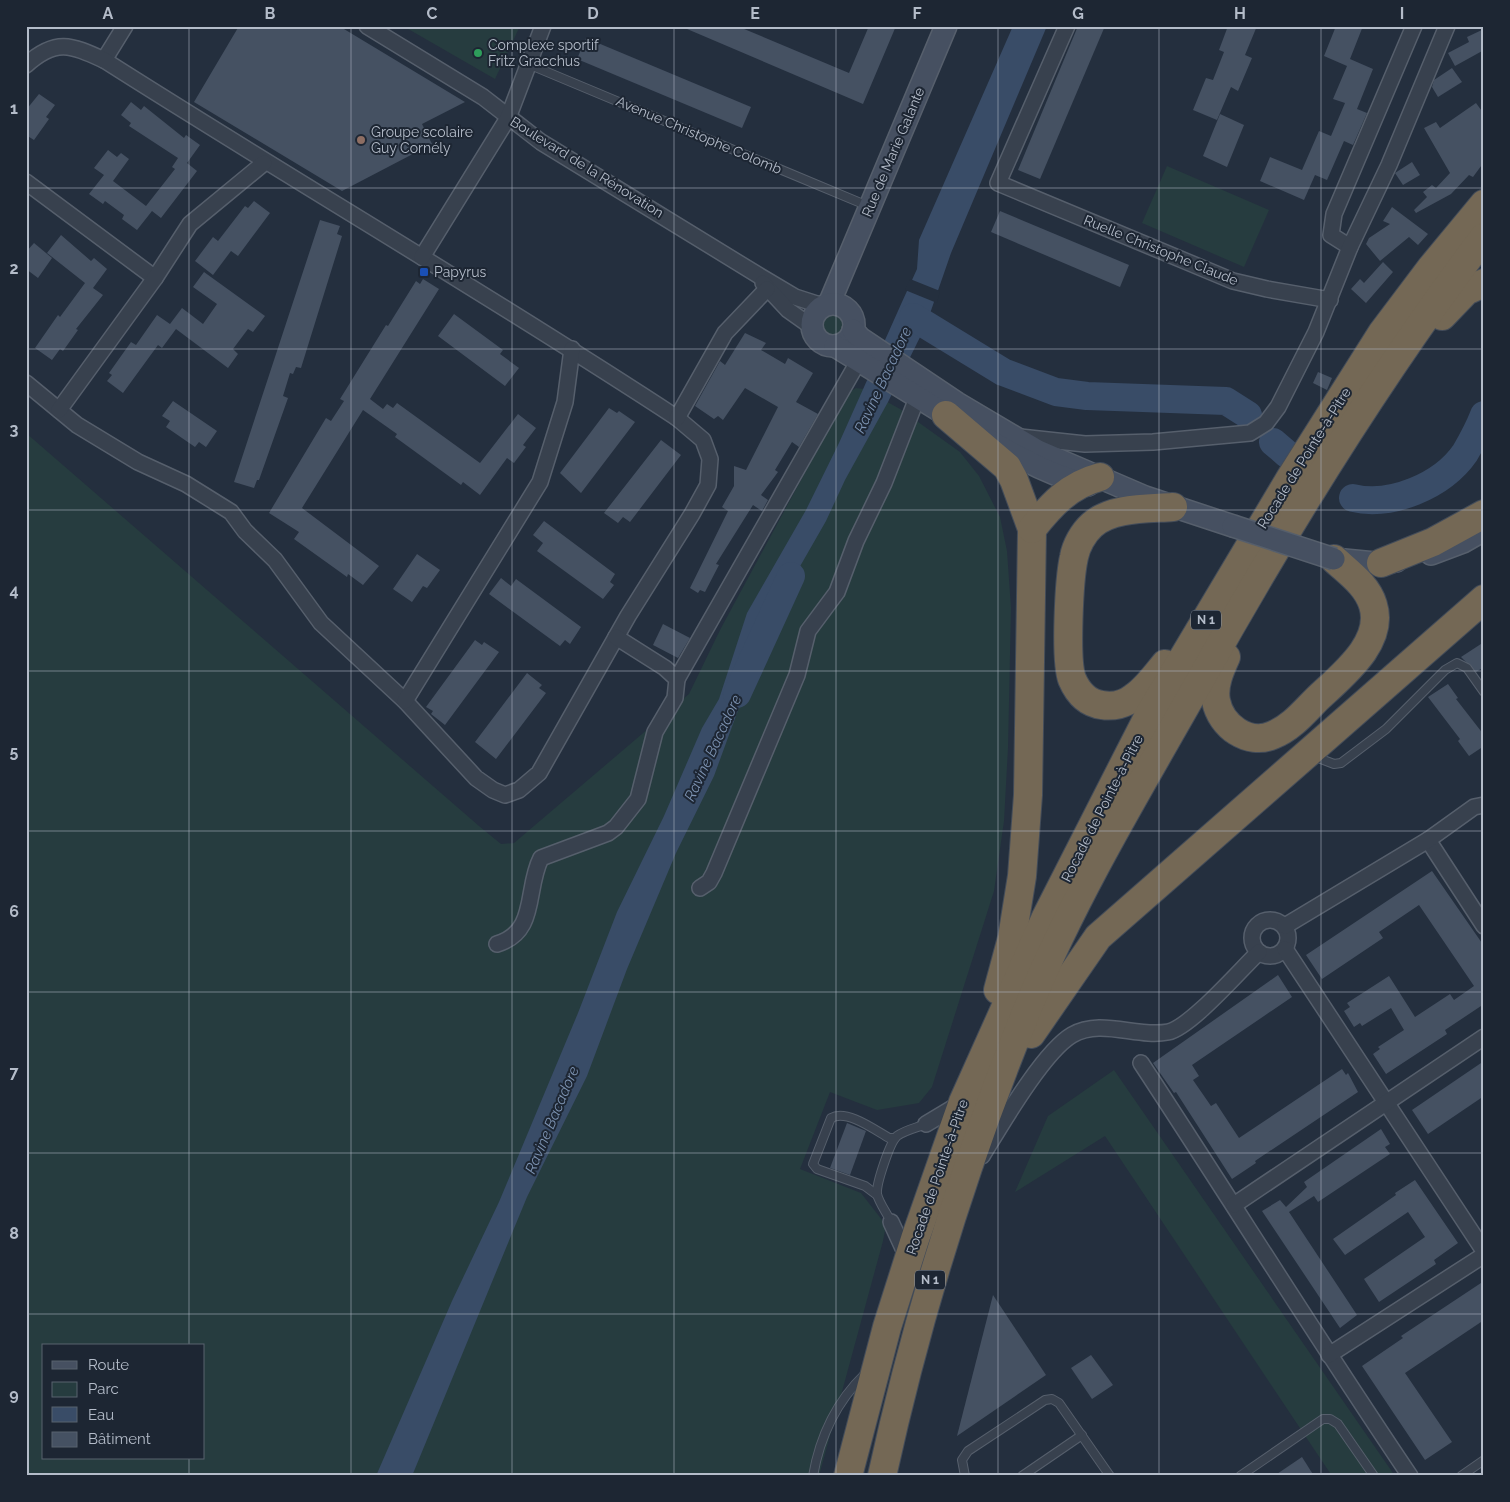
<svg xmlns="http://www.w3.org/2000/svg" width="1510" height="1502" font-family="Raleway,sans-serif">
  <rect width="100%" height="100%" fill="#242f3e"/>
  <g fill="#263c3f" fill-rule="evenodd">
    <polygon points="403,26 520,26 495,79"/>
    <polygon points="1167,166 1269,210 1244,267 1142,223"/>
    <circle cx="833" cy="326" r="12"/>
    <path d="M856,388L864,389L900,409L960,452L979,476L1000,517L1007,551L1011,608L1008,748L1004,821L994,891L932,1087L919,1103L877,1110L830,1092L800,1169L861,1193L886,1225L883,1241L819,1476H26V433L479,826L501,844L514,843L689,694L720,630L848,393ZM44,1346H204V1458H44Z"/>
    <polygon points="1114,1070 1395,1476 1332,1476 1105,1136 1015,1192 1048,1116"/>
  </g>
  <polygon fill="#394c67" points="1013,26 1047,26 951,253 926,325 888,402 845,480 826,521 775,610 753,660 757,671 737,713 714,776 676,853 627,969 587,1076 527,1197 412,1476 376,1476 452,1301 499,1202 578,1013 617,912 664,816 702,728 719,699 747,613 806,510 839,443 902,302 917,269 919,240"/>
  <polygon fill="#242f3e" points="910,279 940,291 937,303 905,290"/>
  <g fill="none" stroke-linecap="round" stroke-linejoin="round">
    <g stroke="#394c67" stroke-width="28">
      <polyline points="913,317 1003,372 1056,392 1087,396 1226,401 1248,415"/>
      <polyline points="1273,442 1287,454"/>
      <path d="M1353,498C1391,507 1442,486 1465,453C1472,441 1479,428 1484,415"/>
      <polyline points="737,694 791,576"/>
    </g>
  </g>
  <g fill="#455162">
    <polygon points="239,26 339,26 465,102 422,124 432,144 342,191 194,102"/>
    <polygon points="680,26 737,26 849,73 869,26 896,26 863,104"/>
    <polygon points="1078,26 1105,26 1040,179 1018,170"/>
    <polygon points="1228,26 1257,26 1245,55 1252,58 1238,91 1231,87 1217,120 1193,110 1206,78 1213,80 1224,52 1219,50"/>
    <polygon points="1336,26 1363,26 1350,59 1373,69 1357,109 1367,113 1353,145 1344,141 1327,180 1315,175 1304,200 1260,181 1270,157 1302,170 1319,131 1331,136 1345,103 1333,99 1347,66 1324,56"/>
    <polygon points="1484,29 1484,50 1455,66 1448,53 1469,42 1467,37"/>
    <polygon points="586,38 751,107 742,128 577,59"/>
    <polygon points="1452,68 1462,82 1438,97 1432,87 1434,80"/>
    <polygon points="39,94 55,105 46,117 49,119 34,140 26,135 26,110"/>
    <polygon points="131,102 141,110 144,106 184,138 186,135 200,145 187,163 197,171 161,218 152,211 137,230 122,219 124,215 105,201 103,204 89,194 104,175 94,168 108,150 117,157 121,153 129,159 113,181 146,206 175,169 172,167 178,158 129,126 131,123 121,115"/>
    <polygon points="1476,103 1484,114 1484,162 1473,177 1469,175 1451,194 1416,213 1414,210 1427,197 1423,192 1432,185 1436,188 1450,173 1424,128 1436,122 1440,128"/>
    <polygon points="1220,114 1244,125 1227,167 1203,156"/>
    <polygon points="1412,162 1420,175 1403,185 1395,173"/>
    <polygon points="254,201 270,213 238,256 231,251 213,275 195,261 213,237 218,241 245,206 248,208"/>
    <polygon points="1392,207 1428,234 1418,245 1409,237 1380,261 1366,244 1369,238 1390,224 1383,221"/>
    <polygon points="1000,211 1129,265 1120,287 991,232"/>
    <polygon points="320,220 340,226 337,234 342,236 301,368 296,367 293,374 290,373 283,396 288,398 259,480 257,480 254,488 234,482"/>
    <polygon points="61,235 91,261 94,258 107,269 93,288 103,295 76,329 78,330 63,351 60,349 52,360 35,348 58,315 60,317 85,283 47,253"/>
    <polygon points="34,243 52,258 38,278 26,269 26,252"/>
    <polygon points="1383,262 1393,272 1366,303 1351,289 1360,279 1364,283"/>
    <polygon points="204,272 265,316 253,332 248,329 233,349 238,354 228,368 176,329 162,348 158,345 123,393 107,381 112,375 109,373 131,342 136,345 157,315 170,324 182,308 203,324 217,304 193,287"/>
    <polygon points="423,279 439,289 370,399 383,409 387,404 393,408 397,403 480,463 518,414 536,428 523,445 526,447 514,463 507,458 480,495 463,482 461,485 395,437 397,434 363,410 302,508 379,566 363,585 348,574 347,577 294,539 299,532 269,513 326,418 331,421 344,401 340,399 386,325 388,326 416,281 420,284"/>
    <polygon points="454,314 503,350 500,354 519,368 505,386 438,336"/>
    <polygon points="745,333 766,343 761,350 785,364 788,358 813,373 796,402 818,414 799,447 792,442 775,470 778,472 761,495 768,500 762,511 753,505 716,564 719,565 705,592 700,590 698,593 690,588 728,511 722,507 734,486 734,466 746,470 778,407 745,388 723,420 718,416 714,419 695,406 720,361 725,365"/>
    <polygon points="1318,372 1332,378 1327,390 1313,383"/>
    <polygon points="173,401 217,431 206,447 199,442 195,447 166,427 170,421 162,416"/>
    <polygon points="609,408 617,413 619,411 635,422 581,493 560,473"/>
    <polygon points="661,440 681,455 630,522 623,517 618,523 604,513"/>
    <polygon points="544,521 615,574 610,582 614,585 603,599 537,551 543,543 533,535"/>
    <polygon points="417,554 440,570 427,588 423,586 412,602 393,589"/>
    <polygon points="501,578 511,586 516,579 581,627 570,644 565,640 560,646 489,594"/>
    <polygon points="663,624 690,638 678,658 653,645"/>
    <polygon points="475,640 482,645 484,642 499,652 445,725 431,714 433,711 426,707"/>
    <polygon points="1484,642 1484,667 1476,672 1461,657"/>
    <polygon points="527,673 542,685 539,688 546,693 496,759 475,742"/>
    <polygon points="1448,684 1458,698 1456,699 1484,735 1484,746 1469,756 1458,741 1460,739 1428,697"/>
    <polygon points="1432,871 1484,946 1484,1004 1445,1030 1447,1034 1386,1074 1373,1054 1380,1049 1378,1047 1404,1030 1391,1008 1362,1026 1360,1023 1354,1027 1344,1011 1350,1007 1347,1003 1389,976 1415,1017 1450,994 1454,1000 1474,986 1419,905 1379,932 1383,938 1322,979 1306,955"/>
    <polygon points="1278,975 1292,997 1192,1065 1199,1076 1193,1080 1211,1106 1216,1103 1239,1138 1342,1069 1346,1075 1348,1073 1358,1092 1255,1161 1256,1163 1232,1179 1176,1092 1174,1093 1153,1063"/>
    <polygon points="1484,1061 1484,1096 1428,1134 1412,1110"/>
    <polygon points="847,1123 866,1131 850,1175 830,1168"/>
    <polygon points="1381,1129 1390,1144 1385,1147 1390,1154 1318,1202 1314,1196 1289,1212 1287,1209 1357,1315 1340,1328 1262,1211 1280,1200 1286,1207 1307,1187 1304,1182"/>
    <polygon points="1415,1180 1458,1243 1434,1260 1436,1264 1379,1302 1364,1279 1425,1237 1408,1212 1345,1255 1333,1239 1396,1195 1395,1193"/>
    <polygon points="1484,1281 1484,1320 1405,1373 1452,1442 1425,1460 1362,1366 1403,1338 1401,1336"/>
    <polygon points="993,1295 1046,1375 957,1436"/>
    <polygon points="1091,1355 1113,1385 1092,1399 1071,1368"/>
    <polygon points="1302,1457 1314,1476 1274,1476"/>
  </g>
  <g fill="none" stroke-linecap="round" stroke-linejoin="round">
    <g stroke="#565f6c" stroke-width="10">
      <g id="lane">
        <polyline points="528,64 868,206"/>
        <polyline points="1313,756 1334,764 1341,763 1386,729 1445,670 1457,663 1467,668 1484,692"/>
        <path d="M877,1195L865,1186L817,1169L813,1164L831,1118C847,1109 875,1130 889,1138H895"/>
        <path d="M891,1222C887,1213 879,1203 877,1194C876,1184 890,1142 897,1136C905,1130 916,1128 926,1124"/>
        <path d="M813,1476C820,1436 836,1402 865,1374"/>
        <polyline points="965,1476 962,1460 968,1451 1045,1400 1052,1399 1059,1403 1110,1476"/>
        <polyline points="1022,1476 1082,1435"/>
        <polyline points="1240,1476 1323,1419 1330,1419 1338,1424 1374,1476"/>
        <polyline points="1461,1476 1484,1460"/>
      </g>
    </g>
    <g stroke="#565f6c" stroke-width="18">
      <g id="street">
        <polyline points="367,26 483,97 541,142 758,275 795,297 823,306"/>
        <polyline points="1067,26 998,183 1233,281 1267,289 1330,300"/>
        <polyline points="104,60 125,26"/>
        <path d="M26,65C56,38 71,45 104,60C294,181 488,294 677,418L703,440L710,459L708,485L692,514L628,616L539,773L519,790L505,795L493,790L476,778L405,701L321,623L275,560L245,531L231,512L186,484L138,462L77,425L26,383"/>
        <polyline points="26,182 155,278"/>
        <polyline points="1350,247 1331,235 1334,214 1414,26"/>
        <polyline points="422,257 508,118 543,26"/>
        <polyline points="763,283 788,310 812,327"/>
        <polyline points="59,410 155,278 190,224 264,163"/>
        <polyline points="677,418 725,333 767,289"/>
        <polyline points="1020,437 1085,444 1153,442 1250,433 1266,423 1278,407 1316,332 1350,247 1389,165 1447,26"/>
        <polyline points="677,679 858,362"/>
        <polyline points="405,701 540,482 565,402 572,349"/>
        <polyline points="1428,840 1484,926"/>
        <polyline points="700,888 709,882 714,873 797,675 808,631 837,592 856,541 884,483 917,398"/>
        <circle cx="1270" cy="938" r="18"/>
        <polyline points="1285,926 1428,840 1474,807 1484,805"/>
        <path d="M497,944C538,932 525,889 541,858L608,833L616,827L638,799L655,732L675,698L677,679L665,668L616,637"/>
        <polyline points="1285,949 1484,1251"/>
        <path d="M1141,1063C1231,1200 1318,1340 1410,1476"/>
        <polyline points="926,1124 961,1103"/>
        <path d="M982,1156C1000,1127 1043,1052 1072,1035C1101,1018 1137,1038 1168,1032C1190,1028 1241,969 1259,952"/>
        <polyline points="1234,1205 1484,1037"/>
        <polyline points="891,1222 908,1259"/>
        <polyline points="1329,1355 1484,1255"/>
      </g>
    </g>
    <g stroke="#565f6c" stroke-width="24">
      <g id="secondary">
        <polyline points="829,304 946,26"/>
        <circle cx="833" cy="325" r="21"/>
        <polyline points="853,330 860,338 957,403 1038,451 1145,497 1233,526"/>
        <polyline points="835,346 958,422"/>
        <path d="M989,440C1020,459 1052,476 1088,485"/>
        <polyline points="1431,554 1463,542 1484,530"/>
        <polyline points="1334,559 1375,563 1396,561"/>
      </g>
    </g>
    <g stroke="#434c59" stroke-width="30">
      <g id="highway">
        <polyline points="1442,316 1466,291 1484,283"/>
        <polyline points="946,415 1007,467 1014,480 1032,529 1028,795 1022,876 1012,938 998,990"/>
        <path d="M1032,529C1051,505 1069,485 1100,477"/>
        <polyline points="1381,563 1433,542 1484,514"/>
        <path d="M1226,657C1220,670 1213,686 1216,701C1221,726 1248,746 1273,735C1291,728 1304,712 1317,699C1341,676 1385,643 1373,605C1367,585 1349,573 1334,559"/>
        <path d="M1165,664C1156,675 1146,689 1134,697C1125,704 1113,707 1102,705C1087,703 1078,693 1072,679C1065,660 1069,579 1074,557C1076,546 1083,533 1092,525C1112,507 1149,509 1173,507"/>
        <polyline points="1031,1034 1098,937 1484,599"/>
        <polyline points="848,1476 887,1327 915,1239 963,1102 1046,917 1149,715 1291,477 1382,333 1431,268 1484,204"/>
        <path d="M882,1476C918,1312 968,1152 1032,998C1079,886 1143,782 1202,677C1287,525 1379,376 1484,237"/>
      </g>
    </g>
    <use href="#lane" stroke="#38414e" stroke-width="8"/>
    <use href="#street" stroke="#38414e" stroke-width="15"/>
    <use href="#secondary" stroke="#465061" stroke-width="21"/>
    <use href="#highway" stroke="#746855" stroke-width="28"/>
    <g stroke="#565f6c" stroke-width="24" stroke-linecap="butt">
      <polyline id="secondary-bridge" points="1233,526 1334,559"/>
    </g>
    <use href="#secondary-bridge" stroke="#465061" stroke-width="21"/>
  </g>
  <path fill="none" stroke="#b4bcc9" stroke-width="1" stroke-opacity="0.55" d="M189,26V1346M351,26V1476M512,26V1476M674,26V1476M836,26V1476M998,26V1476M1159,26V1476M1321,26V1476M26,188H1484M26,349H1484M26,510H1484M26,671H1484M26,831H1484M26,992H1484M26,1153H1484M26,1314H1484M189,1458V1476"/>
  <circle fill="#2e9e5b" stroke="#1d2633" stroke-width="2" cx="478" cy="53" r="5"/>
  <circle fill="#8d6e63" stroke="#1d2633" stroke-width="2" cx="361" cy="140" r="5"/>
  <rect fill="#1a4fb4" stroke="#1d2633" stroke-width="2" x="419" y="267" width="10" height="10" rx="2.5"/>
  <g text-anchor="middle" stroke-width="4" stroke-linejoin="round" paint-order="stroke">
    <g fill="#1d2633" stroke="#878f9c" stroke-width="1">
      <rect x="1191" y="610.5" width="30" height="19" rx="4"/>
      <rect x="915" y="1270.5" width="30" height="19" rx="4"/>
    </g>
    <g font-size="12" font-weight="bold" fill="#b4bcc9">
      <text x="1206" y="624">N 1</text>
      <text x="930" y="1284">N 1</text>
    </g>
    <g font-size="14" fill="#b4bcc9" stroke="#1d2633" text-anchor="start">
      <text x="488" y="50">Complexe sportif<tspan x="488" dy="16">Fritz Gracchus</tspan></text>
      <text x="371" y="137">Groupe scolaire<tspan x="371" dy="16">Guy Cornély</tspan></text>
      <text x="434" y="277">Papyrus</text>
    </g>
    <g font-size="14" fill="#b4bcc9" stroke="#1d2633">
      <text transform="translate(699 135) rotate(23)" y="5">Avenue Christophe Colomb</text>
      <text transform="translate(893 152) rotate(-67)" y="5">Rue de Marie Galante</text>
      <text transform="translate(587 167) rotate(32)" y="5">Boulevard de la Rénovation</text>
      <text transform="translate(1161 250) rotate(22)" y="5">Ruelle Christophe Claude</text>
      <text transform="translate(1304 458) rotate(-58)" y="5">Rocade de Pointe-à-Pitre</text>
      <text transform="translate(1102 808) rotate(-63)" y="5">Rocade de Pointe-à-Pitre</text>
      <text transform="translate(937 1177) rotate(-71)" y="5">Rocade de Pointe-à-Pitre</text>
    </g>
    <g font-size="15" font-style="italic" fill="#7c92b1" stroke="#1d2633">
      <text transform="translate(883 380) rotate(-65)" y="5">Ravine Bacadore</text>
      <text transform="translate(713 748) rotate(-65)" y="5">Ravine Bacadore</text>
      <text transform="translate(552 1120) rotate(-67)" y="5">Ravine Bacadore</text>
    </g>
  </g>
  <rect width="1510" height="1502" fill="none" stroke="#1d2633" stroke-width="55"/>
  <rect x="42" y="1344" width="162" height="115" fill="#1d2633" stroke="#59626f"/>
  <rect x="52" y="1361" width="25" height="8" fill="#465061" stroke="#59626f"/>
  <text x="88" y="1370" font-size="15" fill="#b4bcc9">Route</text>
  <rect x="52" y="1382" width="25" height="15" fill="#263c3f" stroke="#59626f"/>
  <text x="88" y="1394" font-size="15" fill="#b4bcc9">Parc</text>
  <rect x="52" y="1407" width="25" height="15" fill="#394c67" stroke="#59626f"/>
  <text x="88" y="1420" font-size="15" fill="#b4bcc9">Eau</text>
  <rect x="52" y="1432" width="25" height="15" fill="#455162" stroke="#59626f"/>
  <text x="88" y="1444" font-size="15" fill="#b4bcc9">Bâtiment</text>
  <rect x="28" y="28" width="1454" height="1446" fill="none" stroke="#b4bcc9" stroke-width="2"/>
  <g font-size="16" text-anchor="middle" font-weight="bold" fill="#b4bcc9">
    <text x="108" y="19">A</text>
    <text x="270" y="19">B</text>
    <text x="432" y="19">C</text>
    <text x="593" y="19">D</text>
    <text x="755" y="19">E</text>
    <text x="917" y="19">F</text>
    <text x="1078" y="19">G</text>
    <text x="1240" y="19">H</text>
    <text x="1402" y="19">I</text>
    <text x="14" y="114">1</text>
    <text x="14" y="274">2</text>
    <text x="14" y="435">3</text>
    <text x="14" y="596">4</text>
    <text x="14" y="757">5</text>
    <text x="14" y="917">6</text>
    <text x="14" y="1078">7</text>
    <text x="14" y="1239">8</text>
    <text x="14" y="1400">9</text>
  </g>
</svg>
